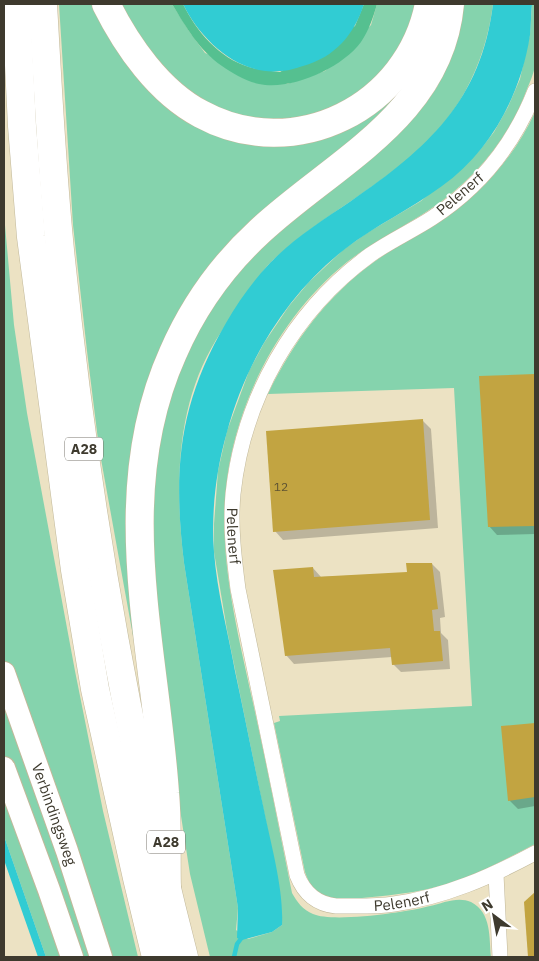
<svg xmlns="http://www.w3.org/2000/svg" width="539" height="961" font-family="'IBM Plex Sans',sans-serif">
  <rect width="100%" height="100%" fill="#ece2c3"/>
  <g fill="#85d3ad">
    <polygon points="59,4 100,4 120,39 252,137 420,79 321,172 168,350 135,647 99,448 87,351 73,225"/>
    <path d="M121,4H172L189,31L205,53L287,84L325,71L371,25L377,4H416C412,20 406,35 398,50C394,56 388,62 384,68C342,119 266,134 207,103C167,83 143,41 121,4Z"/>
    <path d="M464,4H493C485,67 456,121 406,161C363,196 314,222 273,260C260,272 250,291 240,306C232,317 223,328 216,340C175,407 175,488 184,563L238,908L236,930L248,939L272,932L282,925L275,866L227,630L214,552V524L218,471L227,431L249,371L264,343L289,306L309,282L343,250L367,233L421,201L480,150L494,132L508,107L520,79L530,34L532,4H535C535,23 538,46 535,65C534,73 530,82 527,89C509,139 473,181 429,210C402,228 373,242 347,262C285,312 243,388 229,466C215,548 236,623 253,703C267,766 279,829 292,893C297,902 303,910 313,914C333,923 408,912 430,906C443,903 458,896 471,902C492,913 489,938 491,957H210L190,874L177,790L150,557L152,476L168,398L200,325L232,278L270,236L400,132L426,103L437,87L454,51L459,34Z"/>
    <path d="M535,112V844C512,856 488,869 463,879C431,891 396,895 362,898C351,898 338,900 327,897C315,893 309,884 305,872L274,723L280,721L279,716L472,706L454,388L268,394C293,342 327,296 374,262C394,247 416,237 436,224C479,197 514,158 535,112Z"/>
    <polygon points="4,214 14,325 27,413 75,671 103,811 138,957 105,957 4,659"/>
    <polygon points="4,688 96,957 76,957 4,756"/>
    <polygon points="4,781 67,957 46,957 4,836"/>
  </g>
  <path fill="#55c090" d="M172,4H183C196,31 219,58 249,67C259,70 269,71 280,72L355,26L364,4H377C373,18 369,30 361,42C342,68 291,91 259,84C247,82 232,73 222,66C199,50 186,27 172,4Z"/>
  <g fill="#31ccd3">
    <path d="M183,4H364C354,35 335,57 303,66C296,68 288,71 281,71C238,76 200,39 183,4Z"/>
    <path d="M493,4H532C531,14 531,25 530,35C521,94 491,151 442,186C411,209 376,225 345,249C287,294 246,361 227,432C216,470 211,512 214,552C217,592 228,632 235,671C245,717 254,764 264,810C271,845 284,890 282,925L272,932L242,940L237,938L238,908L184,563C173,471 178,405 226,323C238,302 253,281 270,263C294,238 323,220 351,201C428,148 481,101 493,4Z"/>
    <polygon points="4,836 46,957 38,957 4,860"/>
  </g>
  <g fill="#0003">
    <polygon points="534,375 535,534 497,535 489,526"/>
    <polygon points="422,420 431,429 438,528 283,540 275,531"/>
    <polygon points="432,564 440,572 445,617 440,618 441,633 448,640 450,669 401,672 393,664 392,657 294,664 286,655 313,568 321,577 408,573"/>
    <polygon points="535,724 535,806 518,809 509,800 503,727"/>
    <polygon points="535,894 535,957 529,957 525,903"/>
  </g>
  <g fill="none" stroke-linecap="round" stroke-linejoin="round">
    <polyline stroke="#31ccd3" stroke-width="4.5" points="234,957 237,944 243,936"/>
  </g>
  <g fill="#c2a441">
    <polygon points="535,374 535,526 488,527 479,376"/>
    <polygon points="423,419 430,520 273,532 266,431"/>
    <polygon points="406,563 432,563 438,609 432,610 434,631 440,631 443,661 392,665 390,648 285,656 273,570 313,567 314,577 407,572"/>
    <polygon points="535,723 535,797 508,801 501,726"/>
    <polygon points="535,892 535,957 528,957 524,902"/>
  </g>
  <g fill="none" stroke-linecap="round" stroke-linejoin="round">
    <g stroke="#c1b89a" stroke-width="16">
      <g id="street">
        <path id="s1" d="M535,91C514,144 480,187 432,218C412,231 390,241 370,255C293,311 243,399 233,494C230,526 234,558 238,589L297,875C304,893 316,904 336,906C355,906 375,907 394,904C445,897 490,877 535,853"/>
        <polyline points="496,874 500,957"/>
      </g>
    </g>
    <g stroke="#c1b89a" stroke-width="24">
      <g id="secondary">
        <path id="s2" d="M4,673L67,851L101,957"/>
        <polyline points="4,768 49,890 72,957"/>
      </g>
    </g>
    <g stroke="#c1b89a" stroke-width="29">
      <g id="highway">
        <polyline points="16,4 22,126 31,237 75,570 95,689 137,878 156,957"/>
        <path d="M43,4C48,89 52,175 61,260C85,495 125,728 184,957"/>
        <path d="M106,4C127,46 159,92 201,114C295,165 409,107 429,4"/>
        <path d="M167,889C166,857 168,825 165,793C155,646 109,495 173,353C193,307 223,265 260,231C333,163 440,116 450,4"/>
      </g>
    </g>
    <use href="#street" stroke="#fff" stroke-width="15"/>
    <use href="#secondary" stroke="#fff" stroke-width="22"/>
    <use href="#highway" stroke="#fff" stroke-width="28"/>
  </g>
  <g text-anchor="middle" stroke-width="4" stroke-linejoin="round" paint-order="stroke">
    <g font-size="12" fill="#5f5433">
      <text x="281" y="491">12</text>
    </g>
    <g fill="#fff" stroke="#78756d" stroke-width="1">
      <rect x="65" y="437.5" width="38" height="23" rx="4"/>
      <rect x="147" y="830.5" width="38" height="23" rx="4"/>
    </g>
    <g font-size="14" font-weight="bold" fill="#3e3a2e">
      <text x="84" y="454">A28</text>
      <text x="166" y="847">A28</text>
    </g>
    <g font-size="15" fill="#3e3a2e" stroke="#fff">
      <text transform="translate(460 194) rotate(-41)" y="5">Pelenerf</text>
      <text dy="5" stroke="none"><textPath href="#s1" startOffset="564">Pelenerf</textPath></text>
      <text dy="5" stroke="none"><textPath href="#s2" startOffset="150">Verbindingsweg</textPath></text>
      <text dy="5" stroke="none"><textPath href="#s1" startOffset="1028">Pelenerf</textPath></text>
    </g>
  </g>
  <rect width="539" height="961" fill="none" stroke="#3e3a2e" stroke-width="10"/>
  <g transform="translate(494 916) rotate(328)" stroke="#ffffff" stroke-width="4" paint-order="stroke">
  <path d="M0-4L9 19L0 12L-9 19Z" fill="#3e3a2e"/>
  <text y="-8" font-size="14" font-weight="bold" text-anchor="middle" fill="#3e3a2e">N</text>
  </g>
</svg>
